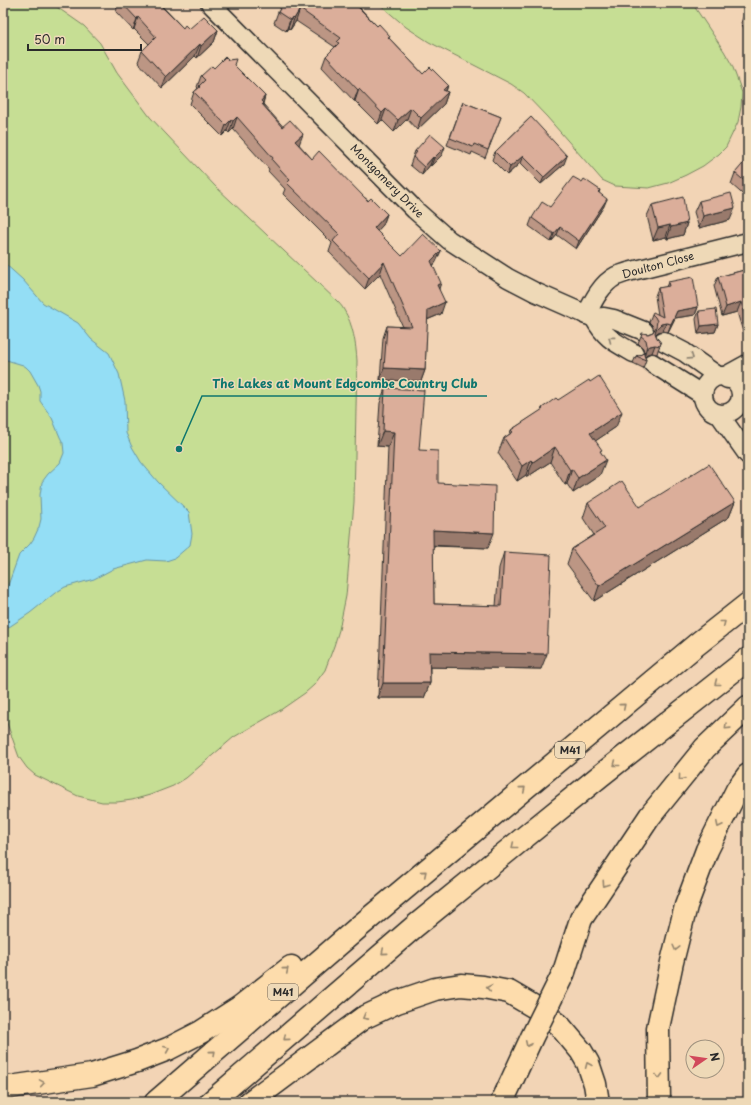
<svg xmlns="http://www.w3.org/2000/svg" width="751" height="1105" font-family="'Playpen Sans',sans-serif">
  <rect width="100%" height="100%" fill="#f2d4b5"/>
  <filter id="ink" filterUnits="userSpaceOnUse"><feTurbulence type="fractalNoise" baseFrequency=".025" numOctaves="2"/><feDisplacementMap in="SourceGraphic" scale="8" xChannelSelector="R" yChannelSelector="G"/><feConvolveMatrix kernelMatrix="1 2 1 2 8 2 1 2 1" color-interpolation-filters="sRGB"/></filter>
  <g filter="url(#ink)">
    <g fill="#c6de94" stroke="#788460">
      <path d="M3,3H51L84,26L100,43L117,73L150,117L215,186L336,300C339,303 342,306 344,310C353,324 356,344 357,361L354,502L346,596L339,630L334,646L325,670L314,685L305,693L279,711L234,737L186,778L173,786L150,795L132,800L117,802H102L78,796L35,775L27,768L19,757L3,712Z"/>
      <polygon points="378,3 692,3 724,51 732,65 739,84 742,93 741,107 738,122 726,147 719,154 703,166 686,175 668,183 649,188 615,186 602,180 547,117 524,93 511,84 429,42 406,27"/>
    </g>
    <polygon fill="#94def5" stroke="#6a96a4" points="3,262 23,280 43,303 78,323 91,339 109,353 119,374 125,401 126,433 131,445 141,462 158,482 189,512 192,534 190,545 175,558 166,561 147,560 132,564 113,569 94,579 65,587 55,593 30,613 3,631 3,599 19,555 30,544 34,538 39,527 41,519 40,495 42,482 48,474 60,463 64,453 63,443 60,437 52,418 40,401 40,391 38,385 30,371 26,367 23,365 3,359"/>
    <g fill="none" stroke-linecap="round" stroke-linejoin="round">
      <g stroke="#2b2b2b" stroke-width="21">
        <g id="minor">
          <polyline points="210,3 415,210 449,240 477,258 508,278 535,292 594,318 604,317 614,319 644,331"/>
          <path d="M586,315C593,301 601,284 616,276C620,275 624,273 628,272L748,242"/>
          <path d="M594,318C605,338 614,342 634,353"/>
          <polyline points="663,341 684,352 718,376"/>
          <polyline points="652,363 703,395"/>
          <circle cx="722" cy="395" r="19"/>
          <polyline points="719,414 748,455"/>
        </g>
      </g>
      <g stroke="#2b2b2b" stroke-width="25">
        <polyline id="tertiary" points="728,377 748,366"/>
      </g>
      <g stroke="#2b2b2b" stroke-width="25">
        <g id="motorway">
          <polyline points="564,972 581,919 650,816 705,748 748,707"/>
          <polyline points="3,1088 92,1075 137,1061 168,1049 201,1032 240,1007 291,967"/>
          <polyline points="156,1102 360,926 696,645 748,604"/>
          <polyline points="211,1102 414,927 600,776 748,659"/>
          <polyline points="250,1102 363,1018 397,1002 435,989 461,985 483,987 509,992 538,1009 559,1025 581,1051 588,1063 595,1084 598,1102"/>
          <polyline points="659,1102 658,1028 672,962 686,906 707,850 737,790 748,775"/>
        </g>
      </g>
      <use href="#minor" stroke="#eed9b7" stroke-width="18"/>
      <use href="#tertiary" stroke="#eed9b7" stroke-width="22"/>
      <use href="#motorway" stroke="#fddcac" stroke-width="22"/>
      <g stroke="#2b2b2b" stroke-width="25" stroke-linecap="butt">
        <polyline id="motorway-bridge" points="502,1102 532,1037 564,972"/>
      </g>
      <use href="#motorway-bridge" stroke="#fddcac" stroke-width="22"/>
    </g>
    <g fill="#bc9684" stroke="#2b2b2b">
      <polygon points="112,3 160,3 161,4 161,5 183,28 189,29 218,30 214,42 197,58 195,56 162,88 138,62 142,51 149,44 134,29 133,30 116,12 117,8"/>
      <polygon points="277,3 362,3 360,8 377,26 390,36 389,38 423,74 448,85 446,92 448,92 444,104 417,130 407,119 394,132 382,120 378,124 355,101 354,101 322,67 326,56 335,47 296,21 290,30 288,28 286,31 274,23 278,12 281,7"/>
      <polygon points="748,10 748,34 741,23 745,12"/>
      <polygon points="234,65 265,96 263,104 312,159 387,214 383,225 377,231 402,256 436,262 433,266 439,289 441,314 427,320 425,370 421,381 380,380 383,338 387,326 403,327 380,274 365,289 329,252 332,243 283,194 285,189 268,171 269,169 233,129 229,133 227,131 222,136 190,104 194,92 198,88 197,87 201,76 214,68"/>
      <polygon points="463,102 501,117 485,158 472,152 471,155 447,145"/>
      <polygon points="531,117 564,164 541,184 520,163 507,175 492,160 495,152"/>
      <polygon points="415,151 442,155 431,166 430,165 422,175 410,165"/>
      <polygon points="748,160 748,199 731,184 735,173"/>
      <polygon points="582,182 600,190 599,193 604,206 576,249 557,235 551,242 529,226 532,218 550,207"/>
      <polygon points="699,201 730,220 699,228 694,212"/>
      <polygon points="652,205 687,223 683,235 667,239 666,237 653,240 647,216"/>
      <polygon points="748,269 748,330 743,332 737,312 722,316 714,286 718,277"/>
      <polygon points="668,282 698,307 695,315 675,318 668,332 663,331 658,332 656,334 657,338 661,343 658,350 657,354 652,353 647,354 645,356 646,360 643,368 633,363 636,356 642,354 644,352 643,348 638,343 641,336 653,332 654,330 652,325 649,322 652,314 658,315 655,296 658,288 666,287"/>
      <polygon points="699,311 718,324 715,332 698,334 696,319"/>
      <polygon points="385,388 419,450 438,483 488,548 433,546 434,604 496,606 499,568 504,552 541,669 430,667 430,683 424,698 378,698 388,447 377,446 380,403"/>
      <polygon points="558,400 616,427 595,441 601,453 600,475 573,493 567,484 565,485 550,462 527,477 526,475 517,481 498,453 504,438 510,434 511,430 541,411 542,408"/>
      <polygon points="735,502 729,517 594,601 567,564 572,549 594,535 583,518 588,503 640,507"/>
    </g>
    <g fill="#997a6c" stroke="#2b2b2b">
      <polygon points="359,3 362,3 361,6 353,17 357,6"/>
      <polygon points="300,9 296,21 290,30 294,19"/>
      <polygon points="138,17 134,29 133,30 137,19"/>
      <polygon points="292,17 288,28 286,31 290,20"/>
      <polygon points="218,30 214,42 197,58 201,46"/>
      <polygon points="200,44 195,56 162,88 166,77"/>
      <polygon points="448,85 444,96 448,92 444,104 417,130 421,118 443,90"/>
      <polygon points="359,89 355,101 354,101 358,90"/>
      <polygon points="265,96 259,115 261,101"/>
      <polygon points="411,108 407,119 394,132 398,120"/>
      <polygon points="386,109 382,120 378,124 382,113"/>
      <polygon points="237,117 233,129 229,133 233,121"/>
      <polygon points="231,120 227,131 222,136 226,125"/>
      <polygon points="303,134 299,145 295,141"/>
      <polygon points="445,147 442,155 431,166 434,158"/>
      <polygon points="523,156 520,163 507,175 510,167"/>
      <polygon points="567,156 564,164 541,184 544,177"/>
      <polygon points="433,157 430,165 422,175 424,167"/>
      <polygon points="607,199 604,206 576,249 579,241"/>
      <polygon points="735,208 730,220 699,228 703,216"/>
      <polygon points="387,214 383,225 370,239 374,228"/>
      <polygon points="687,223 683,235 667,239 671,227"/>
      <polygon points="670,225 666,237 653,240 658,228"/>
      <polygon points="560,227 557,235 551,242 554,234"/>
      <polygon points="441,251 436,262 427,272 431,261"/>
      <polygon points="384,262 380,274 365,289 369,278"/>
      <polygon points="441,283 437,294 437,285"/>
      <polygon points="445,302 441,314 424,321 428,310"/>
      <polygon points="741,302 737,312 722,316 726,307"/>
      <polygon points="698,307 695,315 675,318 668,332 671,324 677,311"/>
      <polygon points="746,322 748,322 748,330 743,332"/>
      <polygon points="666,323 663,331 658,332 654,336 656,329 661,324"/>
      <polygon points="718,324 715,332 698,334 701,326"/>
      <polygon points="655,345 652,353 647,354 644,357 646,349 650,346"/>
      <polygon points="384,368 425,370 421,381 380,380"/>
      <polygon points="622,412 616,427 585,448 590,433"/>
      <polygon points="383,431 394,432 388,447 377,446"/>
      <polygon points="555,447 550,462 527,477 533,462"/>
      <polygon points="531,460 526,475 517,481 522,466"/>
      <polygon points="606,460 600,475 573,493 578,478"/>
      <polygon points="572,469 567,484 565,485 570,470"/>
      <polygon points="735,502 729,517 594,601 599,586"/>
      <polygon points="433,530 494,533 488,548 427,545"/>
      <polygon points="429,652 547,654 541,669 424,667"/>
      <polygon points="383,683 430,683 424,698 378,698"/>
    </g>
    <g fill="#dbae9a" stroke="#2b2b2b">
      <polygon points="122,3 160,3 161,4 160,5 183,28 185,25 189,29 204,16 218,30 201,46 200,44 166,77 142,51 156,37 138,17 137,19"/>
      <polygon points="284,3 359,3 357,6 377,26 379,24 390,36 388,37 423,74 430,67 448,85 443,90 448,92 421,118 411,108 398,120 386,109 382,113 359,89 358,90 326,56 339,43 337,42 341,38 300,9 294,19 292,17 290,20 278,12"/>
      <polygon points="748,10 748,16 745,12"/>
      <polygon points="225,57 228,60 236,59 234,65 265,96 261,101 263,103 262,104 282,127 290,120 303,134 295,141 312,159 319,151 368,201 371,198 387,214 374,228 402,256 423,234 441,251 431,261 441,283 437,285 445,302 428,310 425,370 384,368 387,326 412,327 384,262 369,278 333,241 339,234 287,183 290,180 272,160 273,158 237,117 233,121 231,120 226,125 194,92 200,87 199,86 205,80 201,76 212,66 214,68"/>
      <polygon points="463,102 501,117 488,150 474,144 473,147 450,138"/>
      <polygon points="531,117 567,156 544,177 523,156 510,167 495,152"/>
      <polygon points="430,134 445,147 434,158 433,157 424,167 413,157 417,152 415,151"/>
      <polygon points="747,159 748,160 748,184 735,173"/>
      <polygon points="573,177 582,182 584,179 600,190 598,192 607,199 579,241 560,227 554,234 532,218 542,202 550,207"/>
      <polygon points="731,193 735,208 703,216 699,201"/>
      <polygon points="683,197 687,223 671,227 670,225 658,228 652,205"/>
      <polygon points="748,269 748,322 746,322 741,302 726,307 718,277"/>
      <polygon points="693,277 698,307 677,311 671,324 666,323 661,324 656,329 655,333 657,338 661,343 660,346 655,345 650,346 646,349 647,345 646,340 641,336 642,333 648,334 653,332 656,327 657,321 655,317 652,314 653,312 663,317 658,288 669,286 668,282"/>
      <polygon points="716,309 718,324 701,326 699,311"/>
      <polygon points="645,351 644,355 646,360 636,356 642,354"/>
      <polygon points="599,376 622,412 590,433 602,450 600,451 606,460 578,478 572,469 570,470 555,447 533,462 531,460 522,466 504,438 513,432 511,430 543,409 542,408 556,398 558,400 589,380 590,382"/>
      <polygon points="385,388 424,390 419,450 438,451 438,483 495,486 494,533 433,530 434,604 501,606 504,552 551,555 547,654 429,652 430,683 383,683 394,432 383,431"/>
      <polygon points="709,464 735,502 599,586 572,549 605,528 588,503 622,481 640,507"/>
    </g>
    <defs><path id="oneway-chevron" d="M-2-3.5L2.5 0L-2 3.5" fill="none" stroke-width="1.6" stroke-linecap="round" stroke-linejoin="round"/></defs>
    <g stroke="#8c8271">
      <use href="#oneway-chevron" transform="translate(611 339) rotate(-143)"/>
      <use href="#oneway-chevron" transform="translate(691 357) rotate(33)"/>
    </g>
    <g stroke="#94846c">
      <use href="#oneway-chevron" transform="translate(723 623) rotate(-38)"/>
      <use href="#oneway-chevron" transform="translate(717 683) rotate(142)"/>
      <use href="#oneway-chevron" transform="translate(623 706) rotate(-40)"/>
      <use href="#oneway-chevron" transform="translate(727 727) rotate(136)"/>
      <use href="#oneway-chevron" transform="translate(616 764) rotate(142)"/>
      <use href="#oneway-chevron" transform="translate(681 778) rotate(129)"/>
      <use href="#oneway-chevron" transform="translate(523 789) rotate(-40)"/>
      <use href="#oneway-chevron" transform="translate(719 825) rotate(116)"/>
      <use href="#oneway-chevron" transform="translate(514 846) rotate(141)"/>
      <use href="#oneway-chevron" transform="translate(424 873) rotate(-40)"/>
      <use href="#oneway-chevron" transform="translate(605 884) rotate(124)"/>
      <use href="#oneway-chevron" transform="translate(676 948) rotate(104)"/>
      <use href="#oneway-chevron" transform="translate(384 952) rotate(140)"/>
      <use href="#oneway-chevron" transform="translate(286 970) rotate(-40)"/>
      <use href="#oneway-chevron" transform="translate(489 988) rotate(-169)"/>
      <use href="#oneway-chevron" transform="translate(365 1017) rotate(151)"/>
      <use href="#oneway-chevron" transform="translate(286 1038) rotate(139)"/>
      <use href="#oneway-chevron" transform="translate(528 1044) rotate(115)"/>
      <use href="#oneway-chevron" transform="translate(167 1049) rotate(-23)"/>
      <use href="#oneway-chevron" transform="translate(213 1053) rotate(-41)"/>
      <use href="#oneway-chevron" transform="translate(588 1065) rotate(-113)"/>
      <use href="#oneway-chevron" transform="translate(659 1076) rotate(89)"/>
      <use href="#oneway-chevron" transform="translate(42 1083) rotate(-9)"/>
    </g>
  </g>
  <g text-anchor="middle" stroke-width="3" stroke-linejoin="round" paint-order="stroke">
    <g fill="#eed9b7" stroke="#665f55" stroke-width="1">
      <rect x="555" y="742" width="30" height="16" rx="3"/>
      <rect x="268" y="984" width="30" height="16" rx="3"/>
    </g>
    <g font-size="10" font-weight="bold" fill="#2b2b2b">
      <text x="570" y="754">M41</text>
      <text x="283" y="996">M41</text>
    </g>
    <g font-size="11" fill="#2b2b2b" stroke="#eed9b7">
      <text transform="translate(387 181) rotate(45)" y="4">Montgomery Drive</text>
      <text transform="translate(658 265) rotate(-15)" y="4">Doulton Close</text>
    </g>
  </g>
  <path fill="none" stroke="#0f766e" stroke-width="1.5" d="M179 449L202 396H487"/>
  <circle fill="#0f766e" stroke="#eed9b7" stroke-width="1.5" cx="179" cy="449" r="4"/>
  <g font-size="12" text-anchor="middle" font-weight="bold" fill="#0f766e" stroke="#eed9b7" stroke-width="3" stroke-linejoin="round" paint-order="stroke">
    <text x="345" y="388">The Lakes at Mount Edgcombe Country Club</text>
  </g>
  <rect width="751" height="1105" fill="none" stroke="#eed9b7" stroke-width="16"/>
  <rect x="8" y="8" width="735" height="1089" fill="none" stroke="#2b2b2b" stroke-width="1.5" filter="url(#ink)"/>
  <g transform="translate(705 1059) rotate(77)"><circle r="19" fill="#eed9b7" stroke="#a0937f"/>
  <path d="M0-3L7 15L0 10L-7 15Z" fill="#d1495b"/>
  <text y="-6" font-size="11" font-weight="bold" text-anchor="middle" fill="#2b2b2b">N</text>
  </g>
  <path d="M28 44v6h113v-6" fill="none" stroke="#2b2b2b" stroke-width="2"/>
  <text x="34" y="44" font-size="12" fill="#2b2b2b" stroke="#eed9b7" stroke-width="3" paint-order="stroke">50 m</text>
</svg>
